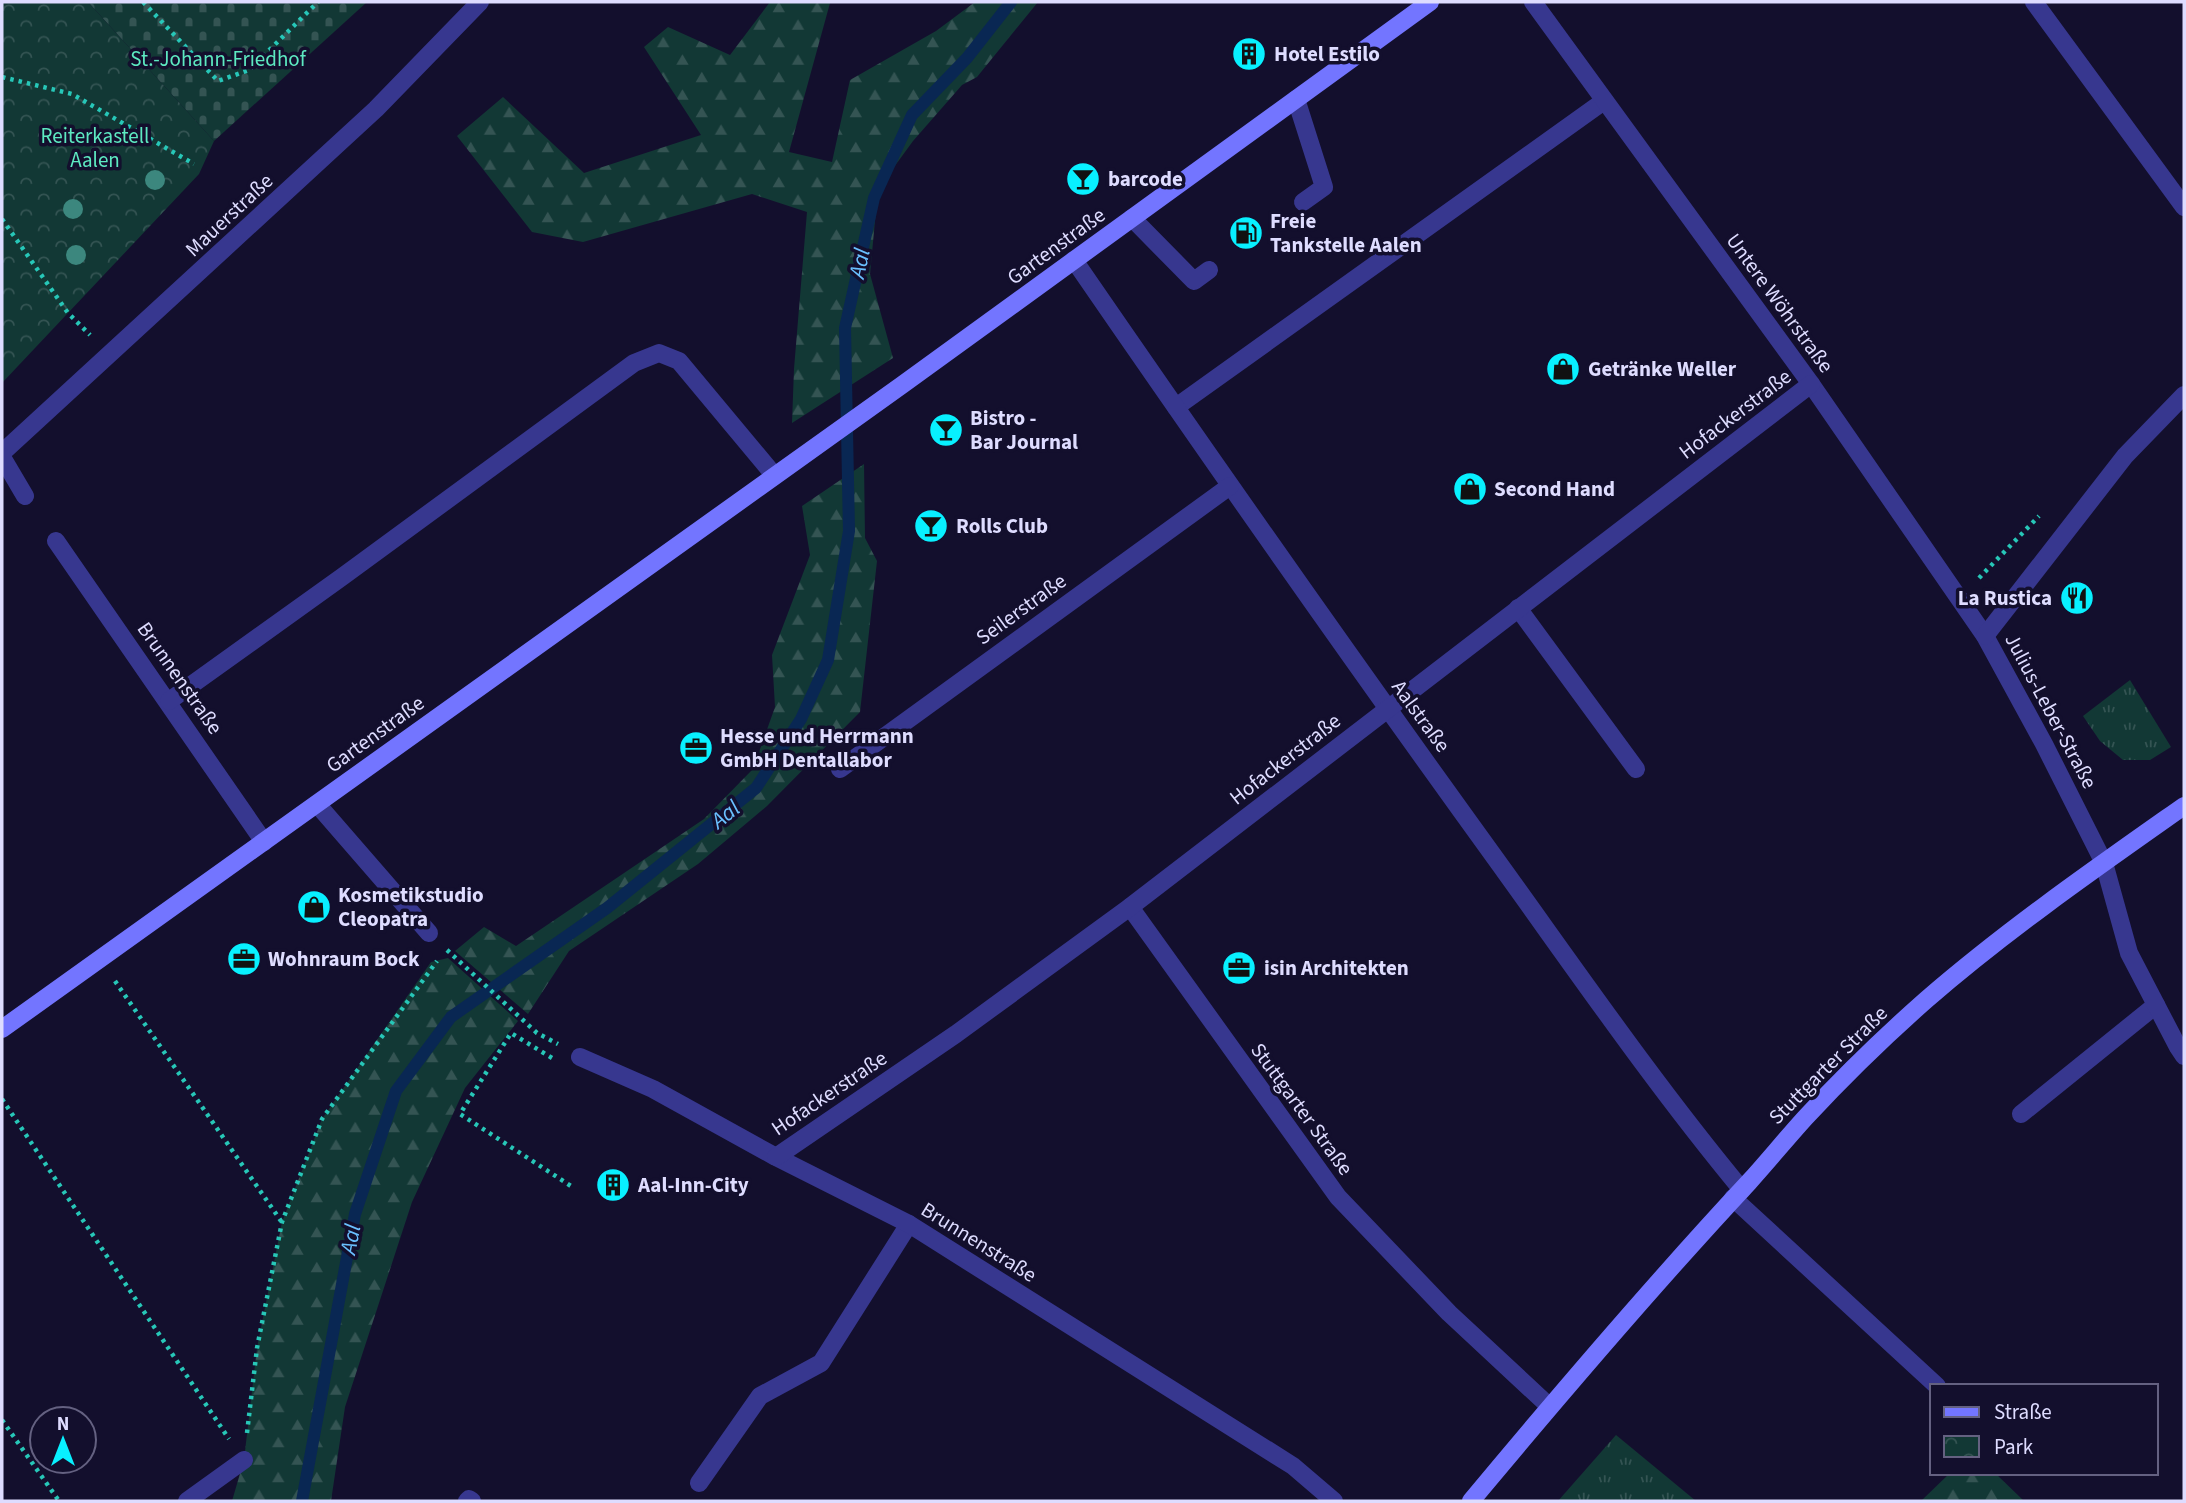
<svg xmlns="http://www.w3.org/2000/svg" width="2186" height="1503" font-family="'Source Sans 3',sans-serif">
  <defs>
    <pattern id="grass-tufts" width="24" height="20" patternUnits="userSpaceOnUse" patternTransform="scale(1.75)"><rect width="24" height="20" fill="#123835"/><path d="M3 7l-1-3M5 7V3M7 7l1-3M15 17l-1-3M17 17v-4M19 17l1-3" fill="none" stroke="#345453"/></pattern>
    <pattern id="forest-firs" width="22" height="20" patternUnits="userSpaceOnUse" patternTransform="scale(1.75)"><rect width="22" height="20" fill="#123835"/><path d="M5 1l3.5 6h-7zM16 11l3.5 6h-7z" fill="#345453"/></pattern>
    <pattern id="cemetery-stones" width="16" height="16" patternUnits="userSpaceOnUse" patternTransform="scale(1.75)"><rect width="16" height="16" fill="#123835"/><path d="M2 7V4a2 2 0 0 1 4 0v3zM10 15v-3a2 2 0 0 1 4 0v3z" fill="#345453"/></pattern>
    <pattern id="park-crowns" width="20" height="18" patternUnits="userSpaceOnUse" patternTransform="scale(1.75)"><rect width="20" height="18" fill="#123835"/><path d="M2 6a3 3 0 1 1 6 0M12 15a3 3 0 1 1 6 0" fill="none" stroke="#345453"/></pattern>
  </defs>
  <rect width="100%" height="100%" fill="#130f2d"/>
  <g fill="url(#grass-tufts)">
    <polygon points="2130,680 2171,747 2150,760 2123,760 2100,741 2083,716"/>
    <polygon points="1616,1435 1696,1501 1558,1501"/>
  </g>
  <g fill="url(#forest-firs)">
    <polygon points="770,2 830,3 789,152 832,162 850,80 936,31 975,2 1038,2 977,77 962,85 913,141 878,189 870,274 893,358 792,423 794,369 807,212 752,194 583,242 532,232 457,136 503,97 584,173 701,135 644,47 668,27 730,55"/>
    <polygon points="864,464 865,538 877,561 860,712 767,806 698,864 569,951 528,1014 455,951 484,927 516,946 704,819 753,769 775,707 772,655 810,555 802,506"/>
    <polygon points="448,958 518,1021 465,1088 412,1202 345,1407 331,1501 232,1501 244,1460 257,1348 282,1222 322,1119 431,962"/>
    <polygon points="1950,1473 1995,1473 2024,1501 1921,1501"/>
  </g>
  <polygon fill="url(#cemetery-stones)" points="88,2 367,2 214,141"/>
  <polygon fill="url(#park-crowns)" points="2,2 88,2 214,141 199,174 2,383"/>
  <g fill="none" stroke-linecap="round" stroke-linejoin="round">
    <polyline stroke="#092753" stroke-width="12" points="302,1501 355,1214 396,1091 451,1017 607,908 756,788 801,719 828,660 849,531 845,328 874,198 912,115 967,58 1011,2"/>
    <g stroke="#27c7b8" stroke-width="4.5" stroke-dasharray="3.5 5" stroke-linecap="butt">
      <polyline points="143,2 218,81 249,70 318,2"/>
      <polyline points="2,77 72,94 194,164"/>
      <polyline points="2,219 68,313 90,335"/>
      <polyline points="1979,578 2039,516"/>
      <polyline points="447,950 537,1033 558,1044"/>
      <polyline points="115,981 281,1221"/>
      <polyline points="552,1058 511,1033 460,1114 574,1188"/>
      <polyline points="2,1099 229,1439"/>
      <polyline points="2,1420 59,1501"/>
      <polyline points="247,1433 257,1348 282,1222 322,1119 437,961"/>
    </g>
    <g stroke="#37378f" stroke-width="18">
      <polyline points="1296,99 1324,187 1303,202"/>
      <polyline points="1132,218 1194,281 1209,270"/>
      <polyline points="1176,407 1604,101"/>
      <polyline points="1518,608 1636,769"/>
      <polyline points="317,804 429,933"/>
      <polyline points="2021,1114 2156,1005"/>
      <polyline points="1733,1198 1937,1386"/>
      <polyline points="699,1483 760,1396 821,1363 909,1224"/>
      <polyline points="187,1501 244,1460"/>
      <polyline points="467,1501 469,1499 472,1501"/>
    </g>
    <g stroke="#37378f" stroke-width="18">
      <polyline points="1533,2 1811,384 1985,636 2044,744 2104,863 2129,953 2178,1047 2184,1056"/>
      <polyline points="2034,2 2184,207"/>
      <path d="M1074,260C1213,462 1354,663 1498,862C1578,973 1655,1085 1742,1190"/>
      <polyline points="2,453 376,109 480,2"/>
      <polyline points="2,457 25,496"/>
      <polyline points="56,541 264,842"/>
      <polyline points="1985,636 2125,456 2184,395"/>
      <polyline points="169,701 342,577 634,363 659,353 679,361 774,475"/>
      <polyline points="840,769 1230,486"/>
      <polyline points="1130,907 1338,1197 1449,1313 1549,1406"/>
      <polyline points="580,1057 653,1089 776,1157 909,1224 1293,1466 1334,1501"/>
      <polyline points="776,1157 956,1034 1130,907 1811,384"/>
    </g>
    <g stroke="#7375ff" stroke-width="18">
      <polyline points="2,1029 902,385 1430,2"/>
      <path d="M1471,1501C1561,1393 1653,1285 1749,1182C1768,1161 1786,1139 1805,1118C1843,1077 1884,1037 1926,1000C2008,929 2096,868 2184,806"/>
    </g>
  </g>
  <g fill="#3c877e">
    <circle cx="155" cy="180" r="10"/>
    <circle cx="73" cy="209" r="10"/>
    <circle cx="76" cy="255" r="10"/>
  </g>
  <defs>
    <g id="building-disc" transform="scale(1.75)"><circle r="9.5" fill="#08f0ff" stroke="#130f2d"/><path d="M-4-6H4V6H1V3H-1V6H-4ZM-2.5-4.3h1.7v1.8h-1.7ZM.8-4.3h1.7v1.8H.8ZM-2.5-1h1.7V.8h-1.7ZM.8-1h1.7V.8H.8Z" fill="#111"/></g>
    <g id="bar-disc" transform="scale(1.75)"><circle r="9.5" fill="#08f0ff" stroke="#130f2d"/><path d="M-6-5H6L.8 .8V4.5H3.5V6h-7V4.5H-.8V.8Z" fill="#111"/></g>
    <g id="fuel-disc" transform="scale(1.75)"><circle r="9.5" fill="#08f0ff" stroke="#130f2d"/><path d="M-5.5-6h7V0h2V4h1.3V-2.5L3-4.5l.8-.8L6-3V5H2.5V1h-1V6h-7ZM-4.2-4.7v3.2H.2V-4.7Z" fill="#111"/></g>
    <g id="shop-disc" transform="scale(1.75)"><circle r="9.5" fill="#08f0ff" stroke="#130f2d"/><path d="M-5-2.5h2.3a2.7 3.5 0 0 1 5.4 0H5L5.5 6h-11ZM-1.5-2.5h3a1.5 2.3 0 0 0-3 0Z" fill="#111"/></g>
    <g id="restaurant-disc" transform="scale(1.75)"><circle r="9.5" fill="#08f0ff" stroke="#130f2d"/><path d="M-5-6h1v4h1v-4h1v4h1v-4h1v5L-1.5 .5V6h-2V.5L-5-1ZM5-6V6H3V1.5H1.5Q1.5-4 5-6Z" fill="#111"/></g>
    <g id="office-disc" transform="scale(1.75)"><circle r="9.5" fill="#08f0ff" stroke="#130f2d"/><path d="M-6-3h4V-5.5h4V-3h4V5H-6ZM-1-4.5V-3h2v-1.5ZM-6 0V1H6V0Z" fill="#111"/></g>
  </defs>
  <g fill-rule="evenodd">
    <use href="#building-disc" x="1249" y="54"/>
    <use href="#bar-disc" x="1083" y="179"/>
    <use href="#fuel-disc" x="1246" y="233"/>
    <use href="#shop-disc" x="1563" y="369"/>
    <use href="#bar-disc" x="946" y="430"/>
    <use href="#shop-disc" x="1470" y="489"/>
    <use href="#bar-disc" x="931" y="526"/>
    <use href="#restaurant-disc" x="2077" y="598"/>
    <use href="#office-disc" x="696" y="748"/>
    <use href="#shop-disc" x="314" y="907"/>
    <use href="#office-disc" x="244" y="959"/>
    <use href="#office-disc" x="1239" y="968"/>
    <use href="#building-disc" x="613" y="1185"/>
  </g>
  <g text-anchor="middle" stroke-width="7" stroke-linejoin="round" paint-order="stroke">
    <g font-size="21" font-weight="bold" fill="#dedcff" stroke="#130f2d" text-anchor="start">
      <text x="1274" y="61">Hotel Estilo</text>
      <text x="1108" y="186">barcode</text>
      <text x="1270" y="228">Freie<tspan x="1270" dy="24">Tankstelle Aalen</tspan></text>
      <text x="1588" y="376">Getränke Weller</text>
      <text x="970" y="425">Bistro -<tspan x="970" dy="24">Bar Journal</tspan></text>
      <text x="1494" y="496">Second Hand</text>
      <text x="956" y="533">Rolls Club</text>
      <text x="2052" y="605" text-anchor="end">La Rustica</text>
      <text x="720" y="743">Hesse und Herrmann<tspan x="720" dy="24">GmbH Dentallabor</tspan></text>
      <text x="338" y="902">Kosmetikstudio<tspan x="338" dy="24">Cleopatra</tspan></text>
      <text x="268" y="966">Wohnraum Bock</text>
      <text x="1264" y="975">isin Architekten</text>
      <text x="638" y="1192">Aal-Inn-City</text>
    </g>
    <g font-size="21" fill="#5de9c1" stroke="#130f2d">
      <text x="218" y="66">St.-Johann-Friedhof</text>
      <text x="95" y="143">Reiterkastell<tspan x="95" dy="24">Aalen</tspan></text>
    </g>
    <g font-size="21" fill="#dedcff" stroke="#130f2d">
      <text transform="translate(229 215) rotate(-43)" y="7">Mauerstraße</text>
      <text transform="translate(1056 246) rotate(-36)" y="7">Gartenstraße</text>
      <text transform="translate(1780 303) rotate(54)" y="7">Untere Wöhrstraße</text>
      <text transform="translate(1735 414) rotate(-37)" y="7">Hofackerstraße</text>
      <text transform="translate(1021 609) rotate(-36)" y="7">Seilerstraße</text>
      <text transform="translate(180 678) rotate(55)" y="7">Brunnenstraße</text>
      <text transform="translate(2051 711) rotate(62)" y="7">Julius-Leber-Straße</text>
      <text transform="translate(1421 716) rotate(54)" y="7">Aalstraße</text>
      <text transform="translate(375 734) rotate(-36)" y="7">Gartenstraße</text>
      <text transform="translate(1285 759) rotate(-38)" y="7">Hofackerstraße</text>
      <text transform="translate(1828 1065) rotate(-45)" y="7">Stuttgarter Straße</text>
      <text transform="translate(829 1093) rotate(-34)" y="7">Hofackerstraße</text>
      <text transform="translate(1302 1109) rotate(54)" y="7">Stuttgarter Straße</text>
      <text transform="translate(979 1242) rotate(32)" y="7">Brunnenstraße</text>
    </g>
    <g font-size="23" font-style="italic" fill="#6ac0ff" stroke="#130f2d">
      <text transform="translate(859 263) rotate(-78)" y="8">Aal</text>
      <text transform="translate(725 814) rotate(-39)" y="8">Aal</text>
      <text transform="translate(350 1239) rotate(-79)" y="8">Aal</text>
    </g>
  </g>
  <rect width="2186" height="1503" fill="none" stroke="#dedcff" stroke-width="7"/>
  <rect x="1930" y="1384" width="228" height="91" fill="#130f2d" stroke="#646181" stroke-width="2"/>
  <rect x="1944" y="1407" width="35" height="10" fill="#7375ff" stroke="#646181" stroke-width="2"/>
  <text x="1994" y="1419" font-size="21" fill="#dedcff">Straße</text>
  <rect x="1944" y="1436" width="35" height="21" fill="url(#park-crowns)" stroke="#646181" stroke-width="2"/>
  <text x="1994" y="1454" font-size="21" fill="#dedcff">Park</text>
  <g transform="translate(63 1440)"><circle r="33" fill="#130f2d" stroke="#646181" stroke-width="2"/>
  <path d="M0-5L12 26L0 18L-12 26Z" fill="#08f0ff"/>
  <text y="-10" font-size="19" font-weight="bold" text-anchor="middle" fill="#dedcff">N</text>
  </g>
</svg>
